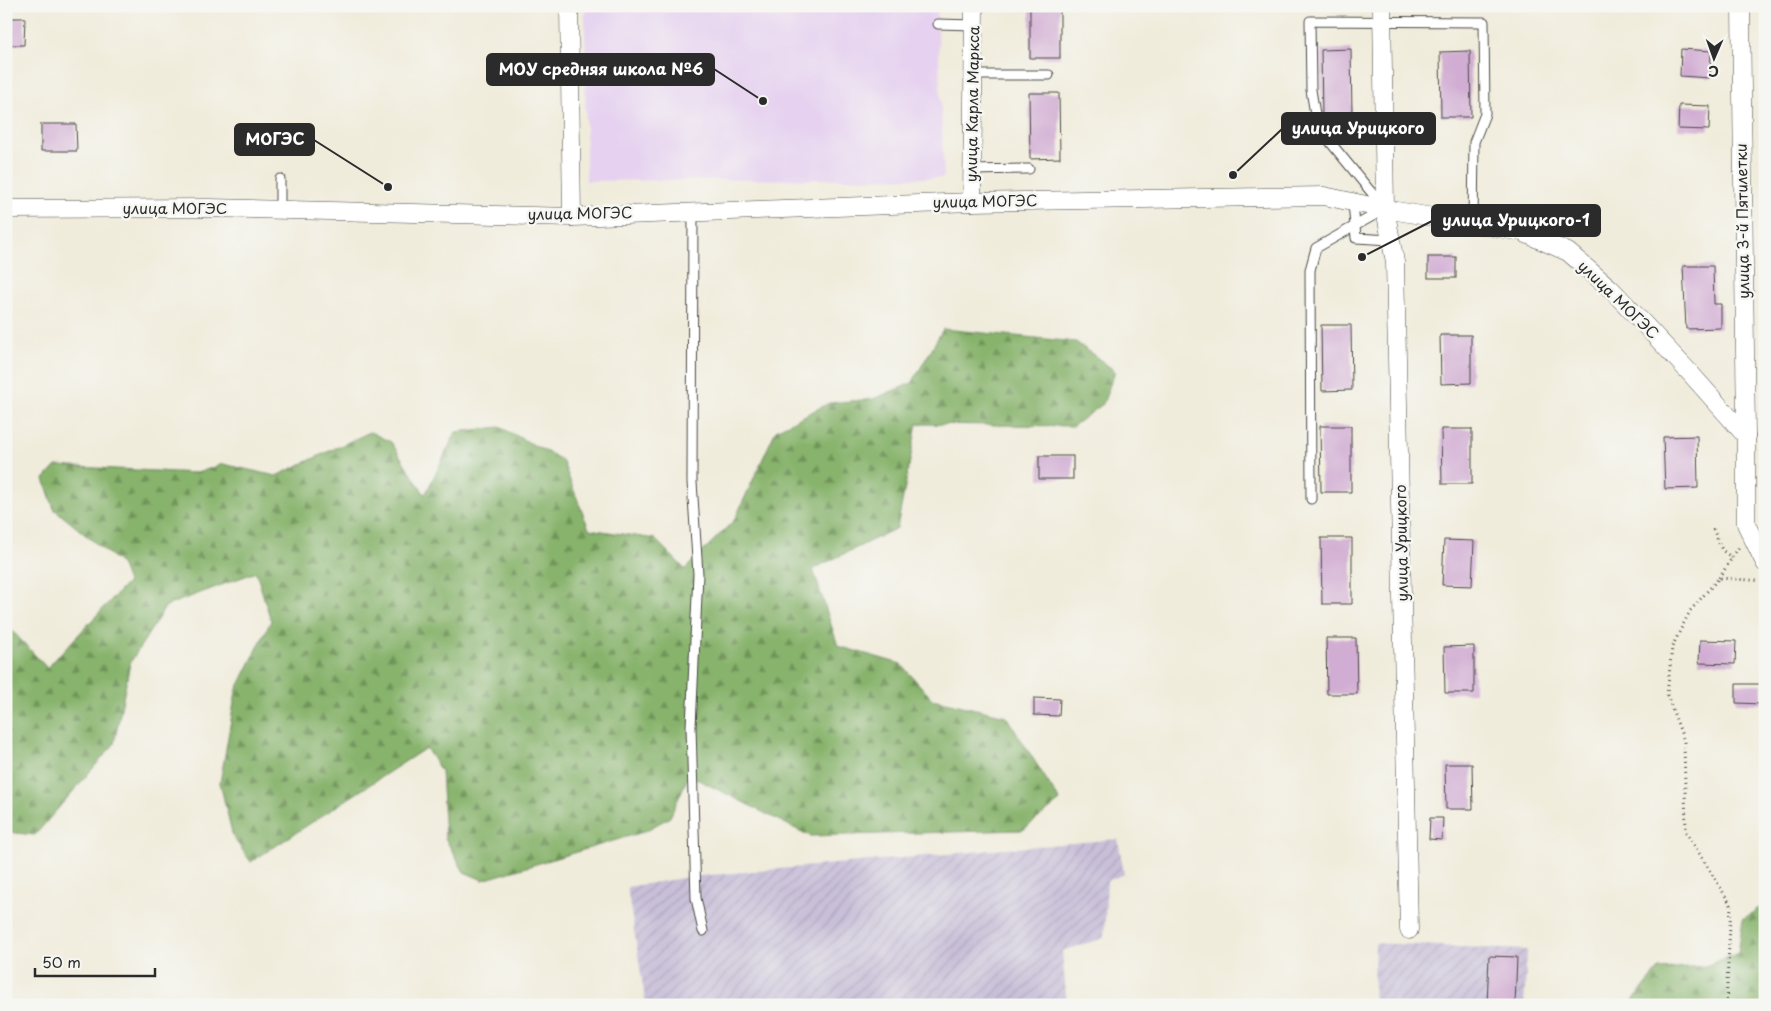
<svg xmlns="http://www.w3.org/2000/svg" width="1771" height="1011" font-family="'Playpen Sans',sans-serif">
  <defs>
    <pattern id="industrial-furrows" width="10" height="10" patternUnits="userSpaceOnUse" patternTransform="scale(1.25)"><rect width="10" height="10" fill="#c8bfd8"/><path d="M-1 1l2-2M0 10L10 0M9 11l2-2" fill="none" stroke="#aca4ba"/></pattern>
    <pattern id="forest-firs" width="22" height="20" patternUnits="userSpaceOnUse" patternTransform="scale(1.25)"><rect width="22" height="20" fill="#87b36c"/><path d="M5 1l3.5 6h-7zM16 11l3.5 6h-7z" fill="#6f9259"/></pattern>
  </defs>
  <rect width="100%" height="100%" fill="#f6f6f2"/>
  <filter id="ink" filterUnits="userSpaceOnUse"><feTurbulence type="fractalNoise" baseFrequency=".02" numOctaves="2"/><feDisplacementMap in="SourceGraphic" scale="10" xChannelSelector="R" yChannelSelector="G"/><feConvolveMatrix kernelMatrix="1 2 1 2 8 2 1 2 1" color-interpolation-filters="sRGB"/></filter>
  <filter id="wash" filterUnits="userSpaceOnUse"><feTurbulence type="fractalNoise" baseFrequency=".0096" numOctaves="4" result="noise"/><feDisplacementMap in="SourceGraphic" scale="20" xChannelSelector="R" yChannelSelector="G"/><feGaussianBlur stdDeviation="1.12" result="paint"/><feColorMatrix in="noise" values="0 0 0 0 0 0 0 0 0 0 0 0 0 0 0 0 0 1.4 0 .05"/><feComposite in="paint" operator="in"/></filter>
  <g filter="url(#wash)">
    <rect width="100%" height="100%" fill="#f0ecdb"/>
    <polygon fill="#e6d2f0" points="585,6 937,6 944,178 586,181"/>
    <g fill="url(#industrial-furrows)">
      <polygon points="1118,839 1124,874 1107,881 1104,938 1062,951 1067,1005 646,1005 627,887 689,877"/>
      <polygon points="1375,943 1527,950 1524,1005 1373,1005"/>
    </g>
    <g fill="url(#forest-firs)" stroke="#596f4c">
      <polygon points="943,329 1076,342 1115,371 1103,404 1073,426 917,424 897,528 813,569 838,646 901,664 932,699 1006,716 1060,801 1023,830 810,836 689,775 670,817 643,832 483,880 464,872 445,838 441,771 426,748 251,862 233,837 220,783 236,691 271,621 256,572 166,606 130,663 114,744 35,835 6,832 6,624 47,668 128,582 121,564 54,509 44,479 56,466 197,473 223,464 276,476 370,432 391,442 425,495 456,432 500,427 562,460 589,529 655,539 685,569 735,519 776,430 829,403 873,399 912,383"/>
      <polygon points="1765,904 1765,1005 1629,1005 1659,969 1705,966 1738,953 1743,919"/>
    </g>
    <g id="blocks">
      <g fill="#d1add3">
        <rect x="1030" y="6" width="30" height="52"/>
        <polygon points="6,18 25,18 24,45 6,45"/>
        <polygon points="1351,49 1352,115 1322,115 1321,50"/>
        <polygon points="1681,49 1711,51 1710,78 1680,76"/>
        <polygon points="1470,51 1471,117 1441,117 1440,52"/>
        <polygon points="1029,93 1059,93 1060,158 1030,159"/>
        <polygon points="1679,105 1710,106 1709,130 1678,129"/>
        <polygon points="41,124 76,124 77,151 41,151"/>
        <rect x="1428" y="257" width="28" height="21"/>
        <polygon points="1683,266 1713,266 1714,304 1721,304 1721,328 1686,329"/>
        <polygon points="1321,325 1351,325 1352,390 1322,391"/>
        <polygon points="1440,335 1471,335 1471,383 1441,384"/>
        <polygon points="1320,426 1351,426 1351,492 1321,492"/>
        <polygon points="1441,429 1472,429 1472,484 1442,484"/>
        <polygon points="1697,436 1698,488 1665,489 1663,437"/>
        <rect x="1039" y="456" width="34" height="23"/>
        <polygon points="1321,538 1352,538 1352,604 1322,604"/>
        <polygon points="1444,540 1474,541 1472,586 1442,585"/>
        <polygon points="1326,638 1356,638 1357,694 1327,694"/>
        <polygon points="1700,640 1736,641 1735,664 1699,663"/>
        <polygon points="1474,646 1474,693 1445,693 1444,647"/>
        <polygon points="1736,684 1762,684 1762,704 1736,703"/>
        <polygon points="1034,698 1060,699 1059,716 1034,715"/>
        <polygon points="1445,764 1472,764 1473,809 1446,809"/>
        <polygon points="1430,818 1443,818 1442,840 1429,839"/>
        <polygon points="1489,956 1517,957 1515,1005 1487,1005"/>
      </g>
    </g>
  </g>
  <g filter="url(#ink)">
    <use href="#blocks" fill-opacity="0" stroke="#494845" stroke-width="1"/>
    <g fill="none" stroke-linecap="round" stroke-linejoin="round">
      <g stroke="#494845" stroke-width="11">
        <g id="lane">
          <polyline points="938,24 974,25"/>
          <polyline points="974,75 1049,75"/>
          <polyline points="972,170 1029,169"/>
          <polyline points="1353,202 1356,238 1391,240"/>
          <polyline points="280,210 280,179"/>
          <polyline points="693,211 692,482 698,574 691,727 696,898 703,931"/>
          <polyline points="1311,499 1310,270 1316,248 1385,209 1317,126 1311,90 1310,21 1484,22 1485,114 1474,142 1473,224"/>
        </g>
      </g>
      <g stroke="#494845" stroke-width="19">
        <g id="street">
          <polyline points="569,6 572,217"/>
          <polyline points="1382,6 1385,209 1395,262 1409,930"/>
          <polyline points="1741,6 1746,436"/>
          <polyline points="972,202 974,6"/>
          <polyline points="6,209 209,208 572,217 972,202 1324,196 1385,209 1522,232 1568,252 1611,289 1691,374 1746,436 1746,524 1765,563"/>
        </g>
      </g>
      <g stroke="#494845" stroke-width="3" stroke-dasharray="1 4" stroke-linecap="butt">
        <polyline points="1713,529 1722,550 1732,558"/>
        <polyline points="1719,578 1739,547"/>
        <polyline points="1726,1005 1731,905 1686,832 1684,741 1667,695 1672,647 1690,611 1719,578 1765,581"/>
      </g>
      <use href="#lane" stroke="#fff" stroke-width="9"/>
      <use href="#street" stroke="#fff" stroke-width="18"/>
    </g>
  </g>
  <g text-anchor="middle" stroke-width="5" stroke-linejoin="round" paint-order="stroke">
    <g font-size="15" fill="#2b2b2b" stroke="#f6f6f2">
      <text transform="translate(973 104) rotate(-89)" y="5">улица Карла Маркса</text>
      <text transform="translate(985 202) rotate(-1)" y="5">улица МОГЭС</text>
      <text x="175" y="214">улица МОГЭС</text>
      <text transform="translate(580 214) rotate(-1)" y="5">улица МОГЭС</text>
      <text transform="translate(1743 221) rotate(-91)" y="5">улица 3-й Пятилетки</text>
      <text transform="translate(1618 300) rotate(44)" y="5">улица МОГЭС</text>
      <text transform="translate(1402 543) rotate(-91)" y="5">улица Урицкого</text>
    </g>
  </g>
  <path fill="none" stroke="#2b2b2b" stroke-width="2" d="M763 101L714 69M1233 175L1282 129M388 187L314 140M1362 257L1432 221"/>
  <g fill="#2b2b2b" stroke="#f6f6f2" stroke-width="2">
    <circle cx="763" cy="101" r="5"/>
    <circle cx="1233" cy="175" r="5"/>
    <circle cx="388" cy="187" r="5"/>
    <circle cx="1362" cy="257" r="5"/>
  </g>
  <g fill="#2b2b2b" stroke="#2b2b2b" stroke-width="2">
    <rect x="487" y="54" width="227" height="31" rx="5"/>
    <rect x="1282" y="113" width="153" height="31" rx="5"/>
    <rect x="235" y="124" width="79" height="31" rx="5"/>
    <rect x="1432" y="205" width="168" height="31" rx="5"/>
  </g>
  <g font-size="16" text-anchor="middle" font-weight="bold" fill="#fff">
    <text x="601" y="75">МОУ средняя школа №6</text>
    <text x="1358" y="134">улица Урицкого</text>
    <text x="275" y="145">МОГЭС</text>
    <text x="1516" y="226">улица Урицкого-1</text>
  </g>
  <rect width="1771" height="1011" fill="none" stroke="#f6f6f2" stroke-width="25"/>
  <g transform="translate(1714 58) rotate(182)" stroke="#f6f6f2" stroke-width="4" paint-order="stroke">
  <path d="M0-4L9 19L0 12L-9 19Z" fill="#2b2b2b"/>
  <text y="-8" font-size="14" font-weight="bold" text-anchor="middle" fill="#2b2b2b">С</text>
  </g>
  <path d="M35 968v8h120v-8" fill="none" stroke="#2b2b2b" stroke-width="2.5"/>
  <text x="42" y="968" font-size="15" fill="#2b2b2b" stroke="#f6f6f2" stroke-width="4" paint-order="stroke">50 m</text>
</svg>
